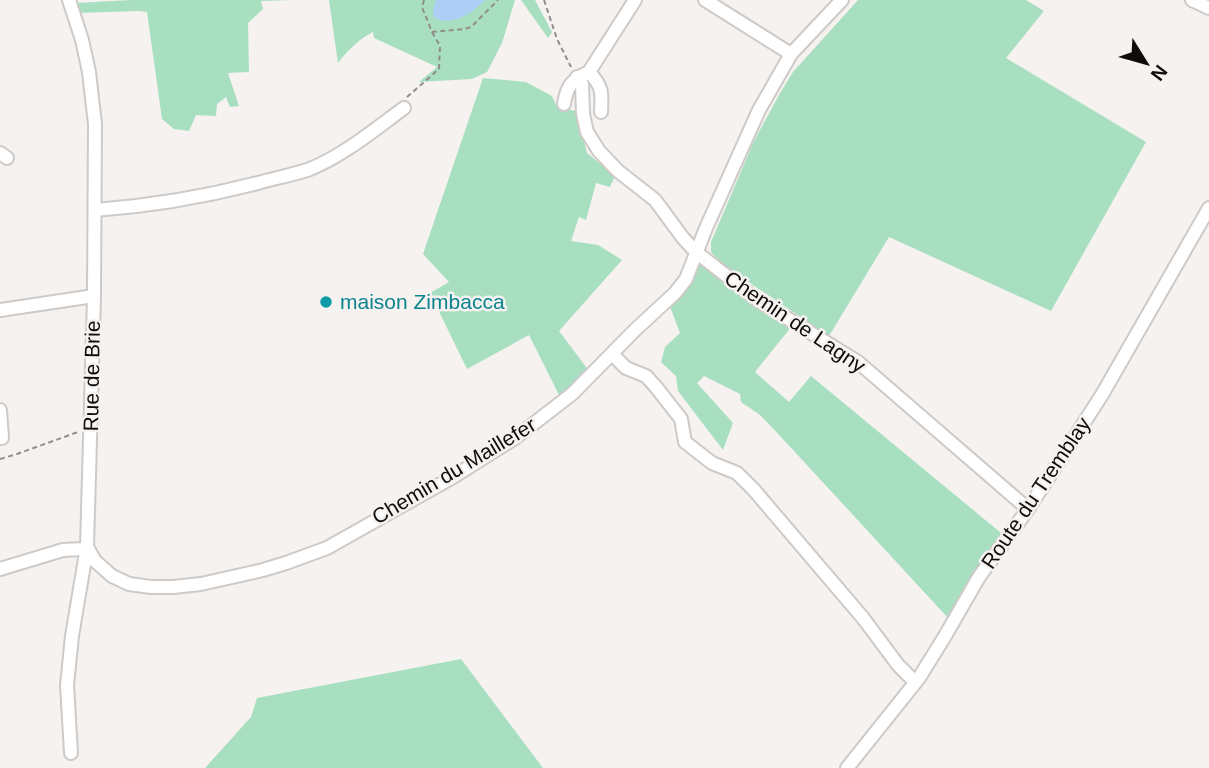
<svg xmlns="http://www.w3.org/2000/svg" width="1209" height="768" font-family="Arial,sans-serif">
  <rect width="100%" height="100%" fill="#f5f2f0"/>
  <g fill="#a8dfc1">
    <polygon points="131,0 293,0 261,1 263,9 248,23 249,72 228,73 239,106 230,107 226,97 217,104 216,116 196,115 189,131 174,129 162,119 147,12 139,11 79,13 76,3"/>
    <path d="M329,0H515L502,43L487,72L472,79L419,82L437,67L374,38L373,32C359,39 347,51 338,63Z"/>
    <polygon points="521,0 535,0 552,32 548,38"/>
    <polygon points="858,0 1026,0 1044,11 1006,58 1146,142 1051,311 889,237 829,336 741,277 756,289 753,300 792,326 755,372 789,402 811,376 1001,533 969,582 949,619 782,438 760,415 741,402 740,394 704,376 697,383 733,423 723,450 678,391 676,376 661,362 665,347 680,333 669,304 697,263 715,272 723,265 711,252 711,242 754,141 779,95 793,72"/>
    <polygon points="483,78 526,82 552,96 557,107 576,111 587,153 615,176 610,187 596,183 586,220 579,217 571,241 598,245 622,260 559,331 589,371 560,397 529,335 467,369 430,293 449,282 423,254"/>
    <polygon points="461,659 543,768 205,768 251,717 257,698"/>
  </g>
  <path fill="#adcff6" d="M436,0H485C472,13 452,28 434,17L433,9Z"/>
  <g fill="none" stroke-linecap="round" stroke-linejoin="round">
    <g stroke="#cdcac8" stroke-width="16">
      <g id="minor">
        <polyline points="69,0 82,40 89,72 95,124 94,296 87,547 72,636 67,685 71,753"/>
        <polyline points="705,0 791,54"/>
        <polyline points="1192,0 1209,8"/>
        <path d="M589,72C603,87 602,93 601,112"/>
        <polyline points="577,77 582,84 583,114 587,132 599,151 618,171 655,200 683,238 696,252 756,299 858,362 1028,509"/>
        <path d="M564,104C567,85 572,80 589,72L635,0"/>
        <polyline points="0,153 7,158"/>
        <path d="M95,210C151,206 204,197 258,183C275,178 293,175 310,169C344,155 374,130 404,108"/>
        <polyline points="0,310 94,296"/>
        <polyline points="612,354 626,368 646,376 656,387 681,419 685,442 712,463 737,473 754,490 863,618 898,665 915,682"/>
        <polyline points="0,410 2,438"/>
        <polyline points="87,547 95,561 112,576 129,584 151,587 173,587 201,584 263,570 286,563 327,548 453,477 515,438 572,394 635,330 675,293 686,279 706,228 759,110 791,54 842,0"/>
        <polyline points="0,569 63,550 82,549 87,547"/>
        <polyline points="847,768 919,678 945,636 979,577 1028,509 1073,440 1103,393 1209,208"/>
      </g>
    </g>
    <g stroke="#908e8d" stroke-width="2" stroke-dasharray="5 3.5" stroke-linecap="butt">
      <polyline points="424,0 422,7 432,32 464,29 471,27 498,0"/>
      <polyline points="544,0 557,39 571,67"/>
      <polyline points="407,97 439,69 440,46 432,32"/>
      <polyline points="0,459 17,454 78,432"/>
    </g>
    <use href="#minor" stroke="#fff" stroke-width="12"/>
  </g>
  <circle fill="#0f9aa8" stroke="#f5f2f0" stroke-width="2.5" cx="326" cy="302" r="7"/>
  <g text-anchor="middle" stroke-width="5" stroke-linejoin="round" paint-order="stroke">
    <g font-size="21" fill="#0d838f" stroke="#f5f2f0" text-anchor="start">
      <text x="340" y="309">maison Zimbacca</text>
    </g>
    <g font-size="21" fill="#0e0d0c" stroke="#f5f2f0">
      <text transform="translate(795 322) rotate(34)" y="7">Chemin de Lagny</text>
      <text transform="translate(92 376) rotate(-89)" y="7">Rue de Brie</text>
      <text transform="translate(454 471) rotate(-31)" y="7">Chemin du Maillefer</text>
      <text transform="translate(1036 493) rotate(-56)" y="7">Route du Tremblay</text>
    </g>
  </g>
  <g transform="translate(1146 63) rotate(127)" stroke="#f5f2f0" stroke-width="5" paint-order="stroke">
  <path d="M0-5L12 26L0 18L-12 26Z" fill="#0e0d0c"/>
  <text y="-10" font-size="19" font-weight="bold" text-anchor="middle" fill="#0e0d0c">N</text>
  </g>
</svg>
